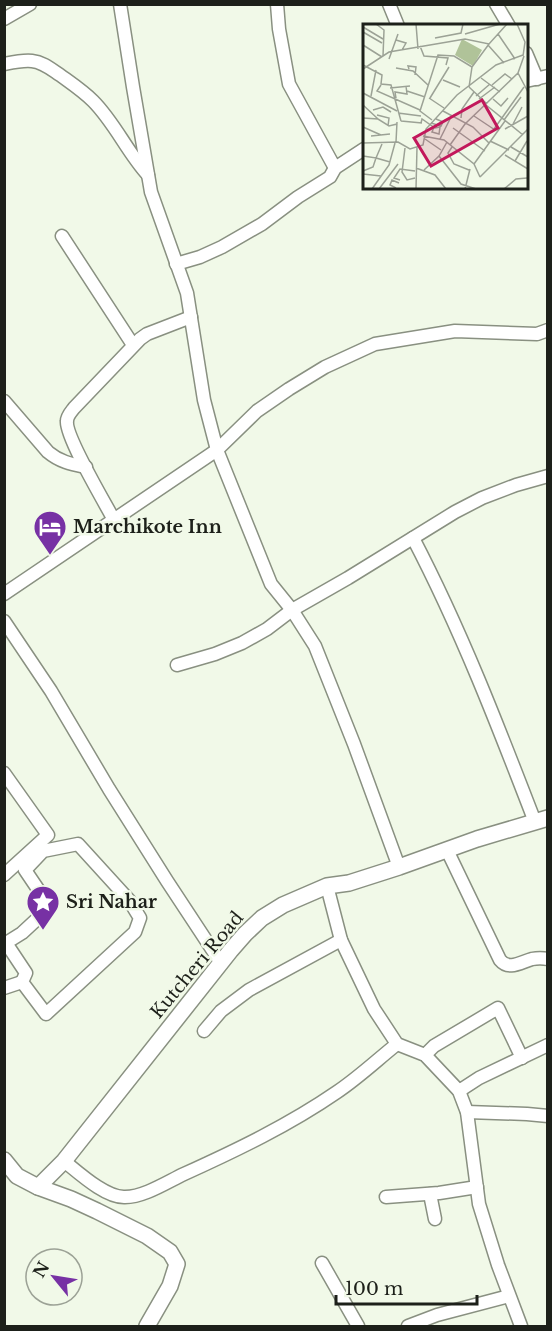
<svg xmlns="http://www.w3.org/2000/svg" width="552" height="1331" font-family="'Libre Baskerville',serif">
  <rect width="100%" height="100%" fill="#f1f9e8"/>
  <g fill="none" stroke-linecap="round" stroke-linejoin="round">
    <g stroke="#899081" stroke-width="15">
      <g id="minor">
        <polyline points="120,4 133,87 151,192 187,293 204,400 217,450 271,584 292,610 315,646 354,744 399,867"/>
        <polyline points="277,4 279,29 289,84 335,168"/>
        <polyline points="389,4 398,26"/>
        <polyline points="496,4 509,26"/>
        <polyline points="4,19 30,4"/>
        <polyline points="526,53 537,79"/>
        <path d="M4,64C14,62 23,60 32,61C43,62 51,69 60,75C71,83 83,91 93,101C115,123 127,152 148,175"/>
        <polyline points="526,81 548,76"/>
        <polyline points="62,236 133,345"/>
        <polyline points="176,264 200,257 222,247 262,224 298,197 330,177 335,168 364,149"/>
        <path d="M4,401L48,452C60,462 71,464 86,467"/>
        <path d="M114,520C105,503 65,436 67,421C67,416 71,412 74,408L140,339L147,334L191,317"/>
        <path d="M413,538C461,630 498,726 535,822"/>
        <polyline points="4,594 217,450 257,411 289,389 325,367 375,344 455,331 537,334 548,330"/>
        <polyline points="4,621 51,691 109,789 167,881 221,963"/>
        <polyline points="177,665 215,654 242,643 267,629 292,610 348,578 455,512 482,498 516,485 548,476"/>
        <polyline points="4,773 48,835 4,875"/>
        <path d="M447,850L500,960C509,971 521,962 532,959C537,958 543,958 548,959"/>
        <polyline points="327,886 341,940 374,1009 397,1044 425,1055 459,1091 467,1112 479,1204 498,1265 521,1326"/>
        <polyline points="4,944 6,943 22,933 50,907 25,870 43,851 78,844 129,900 140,918 135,932 46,1014 22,982 26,973 6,943"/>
        <polyline points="4,988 22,982"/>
        <polyline points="204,1031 221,1011 249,990 341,940"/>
        <polyline points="425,1055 434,1046 498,1008 522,1058"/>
        <polyline points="459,1091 479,1078 548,1045"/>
        <polyline points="467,1112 527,1114 548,1116"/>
        <path d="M64,1161C79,1173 106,1198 125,1197C144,1197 167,1182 184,1174C237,1150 289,1125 337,1092C358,1078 377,1060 397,1044"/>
        <polyline points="430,1194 435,1219"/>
        <polyline points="386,1197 439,1193 477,1187"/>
        <polyline points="322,1263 358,1326"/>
        <polyline points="408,1326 437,1315 509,1296"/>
      </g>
    </g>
    <g stroke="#899081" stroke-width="18">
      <g id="major">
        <polyline points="4,1160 17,1176 38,1187 71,1199 97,1211 147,1236 170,1252 177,1264 170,1286 147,1326"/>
        <polyline points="38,1187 64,1161 231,950 245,934 262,918 283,905 327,886 349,883 399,867 477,839 548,818"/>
      </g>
    </g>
    <use href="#minor" stroke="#fff" stroke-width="12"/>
    <use href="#major" stroke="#fff" stroke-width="15"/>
  </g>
  <defs>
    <g id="hotel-pin" transform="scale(1.725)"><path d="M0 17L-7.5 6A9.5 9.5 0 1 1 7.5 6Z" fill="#7731a4" stroke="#f1f9e8"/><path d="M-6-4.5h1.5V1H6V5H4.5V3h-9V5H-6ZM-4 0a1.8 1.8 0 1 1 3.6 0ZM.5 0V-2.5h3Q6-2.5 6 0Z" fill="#fff"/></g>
    <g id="sight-pin" transform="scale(1.725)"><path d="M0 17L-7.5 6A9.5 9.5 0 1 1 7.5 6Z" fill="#7731a4" stroke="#f1f9e8"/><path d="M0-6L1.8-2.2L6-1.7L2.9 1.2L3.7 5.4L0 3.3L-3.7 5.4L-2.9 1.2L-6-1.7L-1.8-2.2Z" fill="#fff"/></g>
  </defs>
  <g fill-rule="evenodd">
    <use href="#hotel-pin" x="50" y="527"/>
    <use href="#sight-pin" x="43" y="902"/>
  </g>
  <g text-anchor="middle" stroke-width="5" stroke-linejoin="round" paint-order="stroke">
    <g font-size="18" font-weight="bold" fill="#1d201a" stroke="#f1f9e8" text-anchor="start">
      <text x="73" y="533">Marchikote Inn</text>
      <text x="66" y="908">Sri Nahar</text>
    </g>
    <g font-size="18" fill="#1d201a" stroke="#f1f9e8">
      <text transform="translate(197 965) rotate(-50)" y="6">Kutcheri Road</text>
    </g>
  </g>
  <g transform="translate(363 24)">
    <rect width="165" height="165" fill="#f1f9e8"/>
    <path d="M99,15L119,26L110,42L92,31Z" fill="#b0c399"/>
    <path fill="none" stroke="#9ca296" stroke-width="1.5" d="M13,0L21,6L20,32M53,0L55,25M154,0L162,18L160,32M0,3L20,15M0,8L19,19M102,10L137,0M135,10L152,35M72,14L98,9L100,0M33,16L43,19L39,26M0,21L19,33M125,21L141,39M57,22L61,32L85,34L83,41M161,32L155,49L165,68M26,35L35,10M0,41L19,51L18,60L28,61L38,97M33,44L50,47L65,61M0,45L26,28L102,15L126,20L144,0M46,45L45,42L53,43L52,51M118,54L137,68M80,56L97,63M18,61L14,67L57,86M129,61L142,50L149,55M106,63L124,80M106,63L109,43L126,20M27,64L47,62M0,66V81L15,95M44,67L62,73M0,69L34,87M8,72L13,46M113,72L127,60M33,74L32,68L44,70L43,62M66,74L81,84M67,74L86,43M116,75L132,63M130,75L138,82L145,74M123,81L160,111M10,86L20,83L28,88M80,87L110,103L126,119M35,89L58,92M14,91L26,94L25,102M111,92L132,106M0,94L15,95L26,102L34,100M98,94L99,85L111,68M69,96L57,87L75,31L91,32L109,43M141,96L158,73M38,97L59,99M58,99L59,95L72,104L77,103L76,110L69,108L71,103M68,99L78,102L80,98L73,95M150,100L159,83M0,103L18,111M90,104L122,127M131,105L161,63M142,105L165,92M8,112L27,110M60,112L81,116L111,140L117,153M62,115L78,126M77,115L88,93M127,117L146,126M33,118L34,98M0,119L35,118L47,125L60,121L63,105L94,71L133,41L160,31M87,121L102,100L155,49M89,123L85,129L91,140L106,146M148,123L165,133M42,124L39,148L44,156L52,154M142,131L165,145M0,132L13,134L19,120M76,132L98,160L113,165M152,137L164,117M111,140L142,97M53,144L72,151L83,165M61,146L76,132L84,118M0,147L10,143L13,134L27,138M0,150L18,152M117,153L165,105M37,156L31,154L37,145L52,147M33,164L27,161L29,156L36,159M9,165L26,141L32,119M16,165L35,140M53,165L54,123M102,165L107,145M141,165L153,155L164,154"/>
    <path fill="#c2185b" fill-opacity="0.15" stroke="#c2185b" stroke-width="3" d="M119,76L135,104L68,142L51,114Z"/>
    <rect width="165" height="165" fill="none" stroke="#1d201a" stroke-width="3"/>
  </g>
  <rect width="552" height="1331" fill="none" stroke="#1d201a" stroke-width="12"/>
  <g transform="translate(54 1277) rotate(300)"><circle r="28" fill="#f1f9e8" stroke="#9ca296" stroke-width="1.5"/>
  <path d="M0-4.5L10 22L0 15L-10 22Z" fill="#7731a4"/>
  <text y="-9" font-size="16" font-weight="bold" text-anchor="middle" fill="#1d201a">N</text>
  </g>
  <path d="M336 1295v9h141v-9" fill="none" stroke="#1d201a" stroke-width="3"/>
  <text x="345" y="1295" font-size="18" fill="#1d201a" stroke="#f1f9e8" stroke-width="4.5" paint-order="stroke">100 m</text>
</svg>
